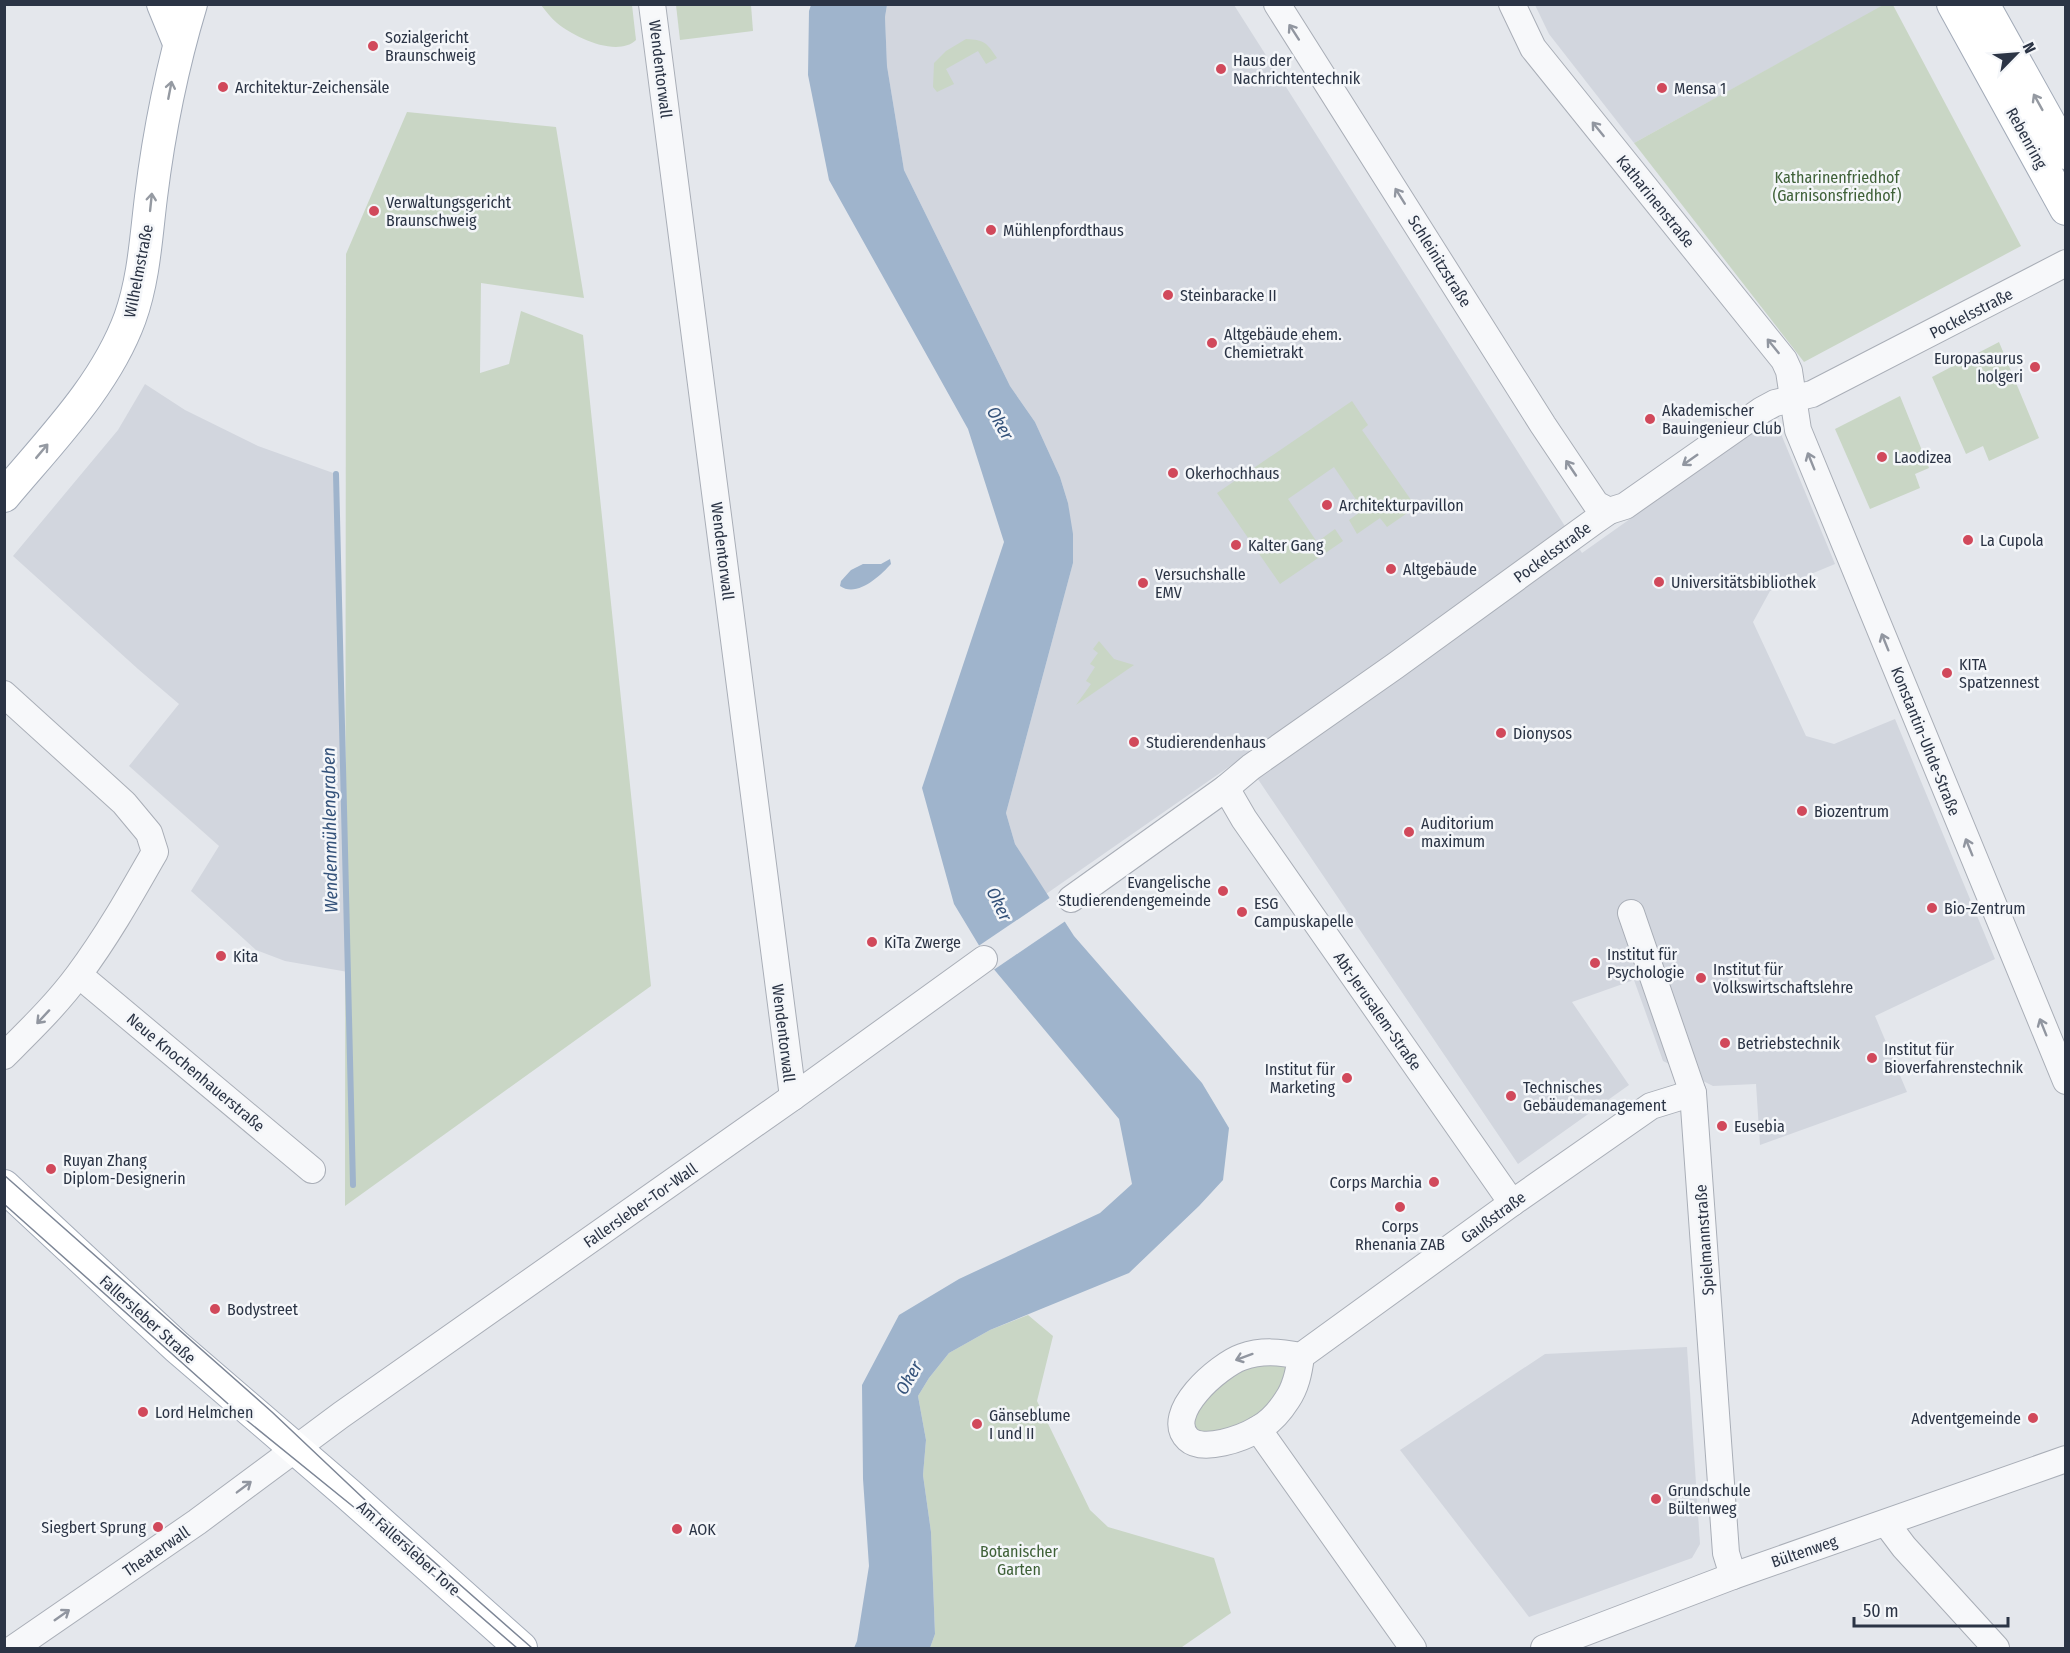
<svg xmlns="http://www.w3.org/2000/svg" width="2070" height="1653" font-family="'Fira Sans Condensed',sans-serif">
  <rect width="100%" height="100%" fill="#e4e7ec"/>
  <g fill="#d2d6de">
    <polygon points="887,5 1234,5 1582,553 1774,417 1835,564 1770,591 1753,622 1806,736 1834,744 1895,719 1995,959 1875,1016 1907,1092 1760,1145 1756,1084 1713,1086 1663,1061 1634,980 1572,1002 1629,1085 1518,1164 1243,757 1046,894 1015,844 1006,813 1073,563 1068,503 1060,477 1035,422 1010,386 904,170 887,66 885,17"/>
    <polygon points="1535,5 1885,5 1634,143 1549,34"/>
    <polygon points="145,384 185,410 258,446 336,474 348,972 285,961 256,950 191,891 219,846 129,766 179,704 138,669 13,556 118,430"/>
    <polygon points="1687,1347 1700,1544 1692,1558 1529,1617 1400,1450 1545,1354"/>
  </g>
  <g fill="#c9d6c5">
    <polygon points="1885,4 1893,5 2021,246 1804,362 1634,143"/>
    <path d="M541,5H632L636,40C617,58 574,37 557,23C551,18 546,11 541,5Z"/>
    <polygon points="676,5 751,5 753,31 680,40"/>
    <path d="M966,39C985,40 987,43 997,58L986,64L978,51L946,69L954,84L937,92L933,87L934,63L946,51Z"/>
    <polygon points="407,112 556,127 584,298 481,283 480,373 509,364 521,311 583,335 651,986 345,1206 346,254"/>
    <polygon points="1999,342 2039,438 1989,461 1983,446 1966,454 1932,377"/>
    <polygon points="1900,396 1929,468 1915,474 1920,488 1870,509 1835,429"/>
    <polygon points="1352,401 1368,425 1362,430 1416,507 1387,527 1380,518 1357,534 1349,520 1363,510 1334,467 1288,499 1317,542 1335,529 1343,541 1280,584 1217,493"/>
    <polygon points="1099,641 1114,659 1134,665 1076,705 1091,684 1086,681 1095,667 1090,664 1098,653 1093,649"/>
    <polygon points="1028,1315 1053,1336 1037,1401 1090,1510 1108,1527 1214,1558 1231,1613 1182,1647 1182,1648 930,1648 935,1634 931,1532 923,1475 926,1440 918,1396 929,1378 949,1353 990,1330"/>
    <polygon points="1267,1357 1287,1367 1288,1371 1274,1402 1238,1429 1195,1435 1192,1410 1214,1382"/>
  </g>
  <g fill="#9fb4cc">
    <polygon points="811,5 887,5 885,17 887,66 904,170 1010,386 1035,422 1060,477 1068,503 1073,534 1073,563 1006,813 1015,844 1074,936 1202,1083 1229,1128 1223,1180 1199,1206 1129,1273 990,1330 949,1353 929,1378 918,1396 926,1440 923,1475 931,1532 935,1634 930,1648 854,1648 857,1641 869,1566 863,1479 862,1385 899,1315 959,1279 1100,1213 1132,1184 1119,1119 992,967 954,904 922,788 1004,542 968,429 829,180 808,75 809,11"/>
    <path d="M890,559L891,564C880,576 857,598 840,586L841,581L851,570L863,564H881Z"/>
  </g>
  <polygon fill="#e4e7ec" points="1051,897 1067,920 992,971 977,947"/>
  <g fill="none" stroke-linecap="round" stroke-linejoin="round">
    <polyline stroke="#9fb4cc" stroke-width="6" points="336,474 353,1185"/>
    <g stroke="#a9aeb7" stroke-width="28">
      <g id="minor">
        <polyline points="652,4 793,1097"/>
        <polyline points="1277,4 1543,425 1596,504 1609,511"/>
        <polyline points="1512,4 1533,48 1784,360 1789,371 1798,430 2066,1081"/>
        <path d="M4,694L124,803L149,833L155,852C131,894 108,935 79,974C57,1004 30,1030 4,1056"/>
        <polyline points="1226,788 1244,819 1512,1203"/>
        <polyline points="1071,899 1226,788 1251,767 1395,666 1596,520 1609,511 1625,506 1762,410 1775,403 1812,394 2066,263"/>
        <polyline points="1631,913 1693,1093 1726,1553 1733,1576"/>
        <polyline points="79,975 312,1170"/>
        <path d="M1301,1356C1299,1372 1296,1387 1287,1400C1280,1411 1269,1423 1258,1429C1243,1438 1203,1453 1188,1439C1162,1414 1219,1365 1242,1357C1262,1350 1280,1352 1301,1356L1512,1203L1651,1106L1693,1093"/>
        <polyline points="1258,1429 1413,1648"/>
        <polyline points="1886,1523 1904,1547 1996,1648"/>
        <polyline points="14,1648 197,1522 341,1415 793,1097 984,959"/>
        <polyline points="1544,1648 1733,1576 2066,1459"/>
      </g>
    </g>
    <g stroke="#a3abb8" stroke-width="34">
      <g id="major">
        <polyline points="163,4 179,43"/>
        <polyline points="1953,4 2066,209"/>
        <polyline points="1983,4 2066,153"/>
        <path d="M4,496C50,441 105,386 130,318C144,279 146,237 151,197C159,132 172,67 191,4"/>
        <polyline points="4,1186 177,1347 348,1494 521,1648"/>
      </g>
    </g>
    <use href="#minor" stroke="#f7f8fa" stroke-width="26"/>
    <use href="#major" stroke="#fff" stroke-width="32"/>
    <g stroke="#7d8696" stroke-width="1.5">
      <polyline points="4,6 8,4"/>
      <polyline points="4,1175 272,1412 382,1516 532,1648"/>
      <polyline points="4,1204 245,1419 366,1517 517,1648"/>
    </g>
  </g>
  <defs><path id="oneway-shaft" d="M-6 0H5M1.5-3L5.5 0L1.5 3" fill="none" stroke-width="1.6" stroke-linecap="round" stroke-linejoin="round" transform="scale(1.5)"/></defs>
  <g stroke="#9196a0">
    <use href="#oneway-shaft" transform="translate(1294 32) rotate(-123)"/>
    <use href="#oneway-shaft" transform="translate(1598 129) rotate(-129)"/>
    <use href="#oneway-shaft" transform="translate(1400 196) rotate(-122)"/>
    <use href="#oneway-shaft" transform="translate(1773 346) rotate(-129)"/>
    <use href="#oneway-shaft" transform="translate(1690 460) rotate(145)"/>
    <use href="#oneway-shaft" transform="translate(1811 461) rotate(-112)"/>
    <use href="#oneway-shaft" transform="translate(1571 468) rotate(-124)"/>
    <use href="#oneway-shaft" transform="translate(1885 642) rotate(-112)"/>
    <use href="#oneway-shaft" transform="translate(1969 847) rotate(-112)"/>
    <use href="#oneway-shaft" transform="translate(43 1017) rotate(133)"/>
    <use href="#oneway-shaft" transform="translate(2043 1027) rotate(-112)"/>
    <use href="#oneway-shaft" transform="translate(1244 1357) rotate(160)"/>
    <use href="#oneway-shaft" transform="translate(244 1487) rotate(-37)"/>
    <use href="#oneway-shaft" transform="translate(62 1615) rotate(-35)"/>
  </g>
  <g stroke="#959aa2">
    <use href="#oneway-shaft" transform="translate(170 90) rotate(-79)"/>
    <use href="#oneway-shaft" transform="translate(2038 102) rotate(-119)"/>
    <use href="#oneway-shaft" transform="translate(151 202) rotate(-84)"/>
    <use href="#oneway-shaft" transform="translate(42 451) rotate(-50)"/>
  </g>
  <g fill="#d1495b" stroke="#f4f6f9" stroke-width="2">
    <circle cx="373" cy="46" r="6"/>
    <circle cx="1221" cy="69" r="6"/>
    <circle cx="223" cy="87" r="6"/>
    <circle cx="1662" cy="88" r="6"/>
    <circle cx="374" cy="211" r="6"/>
    <circle cx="991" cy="230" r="6"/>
    <circle cx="1168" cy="295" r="6"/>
    <circle cx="1212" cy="343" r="6"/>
    <circle cx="2035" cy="367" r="6"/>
    <circle cx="1650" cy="419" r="6"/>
    <circle cx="1882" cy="457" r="6"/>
    <circle cx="1173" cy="473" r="6"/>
    <circle cx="1327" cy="505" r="6"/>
    <circle cx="1968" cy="540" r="6"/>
    <circle cx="1236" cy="545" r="6"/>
    <circle cx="1391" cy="569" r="6"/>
    <circle cx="1659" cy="582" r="6"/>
    <circle cx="1143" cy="583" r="6"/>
    <circle cx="1947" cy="673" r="6"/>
    <circle cx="1501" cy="733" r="6"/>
    <circle cx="1134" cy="742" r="6"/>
    <circle cx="1802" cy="811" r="6"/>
    <circle cx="1409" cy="832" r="6"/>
    <circle cx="1223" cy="891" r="6"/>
    <circle cx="1932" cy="908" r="6"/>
    <circle cx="1242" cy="912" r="6"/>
    <circle cx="872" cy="942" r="6"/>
    <circle cx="221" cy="956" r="6"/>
    <circle cx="1595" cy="963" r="6"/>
    <circle cx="1701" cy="978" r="6"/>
    <circle cx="1725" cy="1043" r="6"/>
    <circle cx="1872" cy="1058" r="6"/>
    <circle cx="1347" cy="1078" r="6"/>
    <circle cx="1511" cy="1096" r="6"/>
    <circle cx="1722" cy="1126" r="6"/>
    <circle cx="51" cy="1169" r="6"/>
    <circle cx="1434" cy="1182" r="6"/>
    <circle cx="1400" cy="1207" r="6"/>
    <circle cx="215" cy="1309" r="6"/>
    <circle cx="143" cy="1412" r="6"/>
    <circle cx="2033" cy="1418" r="6"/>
    <circle cx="977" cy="1424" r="6"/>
    <circle cx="1656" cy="1499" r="6"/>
    <circle cx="158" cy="1527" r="6"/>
    <circle cx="677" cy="1529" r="6"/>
  </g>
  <g text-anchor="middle" stroke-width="5" stroke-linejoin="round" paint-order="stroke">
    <g font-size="16" fill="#2b3445" stroke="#f4f6f9" text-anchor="start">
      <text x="385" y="43">Sozialgericht<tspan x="385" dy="18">Braunschweig</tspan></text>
      <text x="1233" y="66">Haus der<tspan x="1233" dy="18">Nachrichtentechnik</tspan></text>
      <text x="235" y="93">Architektur-Zeichensäle</text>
      <text x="1674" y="94">Mensa 1</text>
      <text x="386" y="208">Verwaltungsgericht<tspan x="386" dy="18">Braunschweig</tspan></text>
      <text x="1003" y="236">Mühlenpfordthaus</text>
      <text x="1180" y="301">Steinbaracke II</text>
      <text x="1224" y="340">Altgebäude ehem.<tspan x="1224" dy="18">Chemietrakt</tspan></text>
      <text x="2023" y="364" text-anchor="end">Europasaurus<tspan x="2023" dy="18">holgeri</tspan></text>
      <text x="1662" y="416">Akademischer<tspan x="1662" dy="18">Bauingenieur Club</tspan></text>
      <text x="1894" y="463">Laodizea</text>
      <text x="1185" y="479">Okerhochhaus</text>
      <text x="1339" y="511">Architekturpavillon</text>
      <text x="1980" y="546">La Cupola</text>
      <text x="1248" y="551">Kalter Gang</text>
      <text x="1403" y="575">Altgebäude</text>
      <text x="1155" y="580">Versuchshalle<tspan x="1155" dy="18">EMV</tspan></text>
      <text x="1671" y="588">Universitätsbibliothek</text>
      <text x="1959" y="670">KITA<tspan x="1959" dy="18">Spatzennest</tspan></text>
      <text x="1513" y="739">Dionysos</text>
      <text x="1146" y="748">Studierendenhaus</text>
      <text x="1814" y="817">Biozentrum</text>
      <text x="1421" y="829">Auditorium<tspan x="1421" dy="18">maximum</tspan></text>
      <text x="1211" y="888" text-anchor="end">Evangelische<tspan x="1211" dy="18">Studierendengemeinde</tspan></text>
      <text x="1254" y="909">ESG<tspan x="1254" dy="18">Campuskapelle</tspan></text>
      <text x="1944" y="914">Bio-Zentrum</text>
      <text x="884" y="948">KiTa Zwerge</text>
      <text x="1607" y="960">Institut für<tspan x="1607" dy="18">Psychologie</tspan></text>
      <text x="233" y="962">Kita</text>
      <text x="1713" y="975">Institut für<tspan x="1713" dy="18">Volkswirtschaftslehre</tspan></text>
      <text x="1737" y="1049">Betriebstechnik</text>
      <text x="1884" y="1055">Institut für<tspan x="1884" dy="18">Bioverfahrenstechnik</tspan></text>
      <text x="1335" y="1075" text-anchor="end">Institut für<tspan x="1335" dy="18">Marketing</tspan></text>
      <text x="1523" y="1093">Technisches<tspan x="1523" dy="18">Gebäudemanagement</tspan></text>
      <text x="1734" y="1132">Eusebia</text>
      <text x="63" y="1166">Ruyan Zhang<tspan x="63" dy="18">Diplom-Designerin</tspan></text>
      <text x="1422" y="1188" text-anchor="end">Corps Marchia</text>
      <text x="1400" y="1232" text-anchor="middle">Corps<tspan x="1400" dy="18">Rhenania ZAB</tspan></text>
      <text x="227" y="1315">Bodystreet</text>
      <text x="155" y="1418">Lord Helmchen</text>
      <text x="989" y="1421">Gänseblume<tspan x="989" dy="18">I und II</tspan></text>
      <text x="2021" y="1424" text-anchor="end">Adventgemeinde</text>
      <text x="1668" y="1496">Grundschule<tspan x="1668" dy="18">Bültenweg</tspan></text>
      <text x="146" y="1533" text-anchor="end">Siegbert Sprung</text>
      <text x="689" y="1535">AOK</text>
    </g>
    <g font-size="16" fill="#2b3445" stroke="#f4f6f9">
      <text transform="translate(661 69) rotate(83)" y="6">Wendentorwall</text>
      <text transform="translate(2027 138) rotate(61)" y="6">Rebenring</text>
      <text transform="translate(1656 201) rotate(51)" y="6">Katharinenstraße</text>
      <text transform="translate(1440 261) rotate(58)" y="6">Schleinitzstraße</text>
      <text transform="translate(138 271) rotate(-79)" y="6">Wilhelmstraße</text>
      <text transform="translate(1971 313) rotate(-27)" y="6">Pockelsstraße</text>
      <text transform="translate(723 551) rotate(83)" y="6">Wendentorwall</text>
      <text transform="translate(1552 552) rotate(-36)" y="6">Pockelsstraße</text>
      <text transform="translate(1926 741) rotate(68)" y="6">Konstantin-Uhde-Straße</text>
      <text transform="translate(1378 1011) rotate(55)" y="6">Abt-Jerusalem-Straße</text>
      <text transform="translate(784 1033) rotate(83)" y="6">Wendentorwall</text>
      <text transform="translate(196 1072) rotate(40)" y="6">Neue Knochenhauerstraße</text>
      <text transform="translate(640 1205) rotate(-35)" y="6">Fallersleber-Tor-Wall</text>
      <text transform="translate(1493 1217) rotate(-36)" y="6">Gaußstraße</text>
      <text transform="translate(1704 1240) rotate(-94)" y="6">Spielmannstraße</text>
      <text transform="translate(148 1319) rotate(42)" y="6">Fallersleber Straße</text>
      <text transform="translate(409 1548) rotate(42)" y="6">Am Fallersleber Tore</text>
      <text transform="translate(156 1551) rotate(-34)" y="6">Theaterwall</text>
      <text transform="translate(1804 1551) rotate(-19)" y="6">Bültenweg</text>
    </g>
    <g font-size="16" fill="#3f6138" stroke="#f4f6f9">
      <text x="1837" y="183">Katharinenfriedhof<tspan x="1837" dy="18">(Garnisonsfriedhof)</tspan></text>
      <text x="1019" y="1557">Botanischer<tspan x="1019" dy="18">Garten</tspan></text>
    </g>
    <g font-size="18" font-style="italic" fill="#34527a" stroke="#f4f6f9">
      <text transform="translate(1000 423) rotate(61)" y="6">Oker</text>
      <text transform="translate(330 830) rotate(-91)" y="6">Wendenmühlengraben</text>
      <text transform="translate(999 904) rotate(64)" y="6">Oker</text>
      <text transform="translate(909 1378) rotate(-60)" y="6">Oker</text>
    </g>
  </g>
  <rect width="2070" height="1653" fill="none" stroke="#2b3445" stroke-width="12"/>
  <g transform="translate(2016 54) rotate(65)" stroke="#f4f6f9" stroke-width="4.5" paint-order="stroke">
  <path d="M0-4.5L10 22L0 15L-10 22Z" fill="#2b3445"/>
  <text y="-9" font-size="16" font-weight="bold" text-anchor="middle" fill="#2b3445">N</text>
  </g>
  <path d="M1854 1617v9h154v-9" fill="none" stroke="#2b3445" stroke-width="3"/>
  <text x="1863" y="1617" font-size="18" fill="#2b3445" stroke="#f4f6f9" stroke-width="4.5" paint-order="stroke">50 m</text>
</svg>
